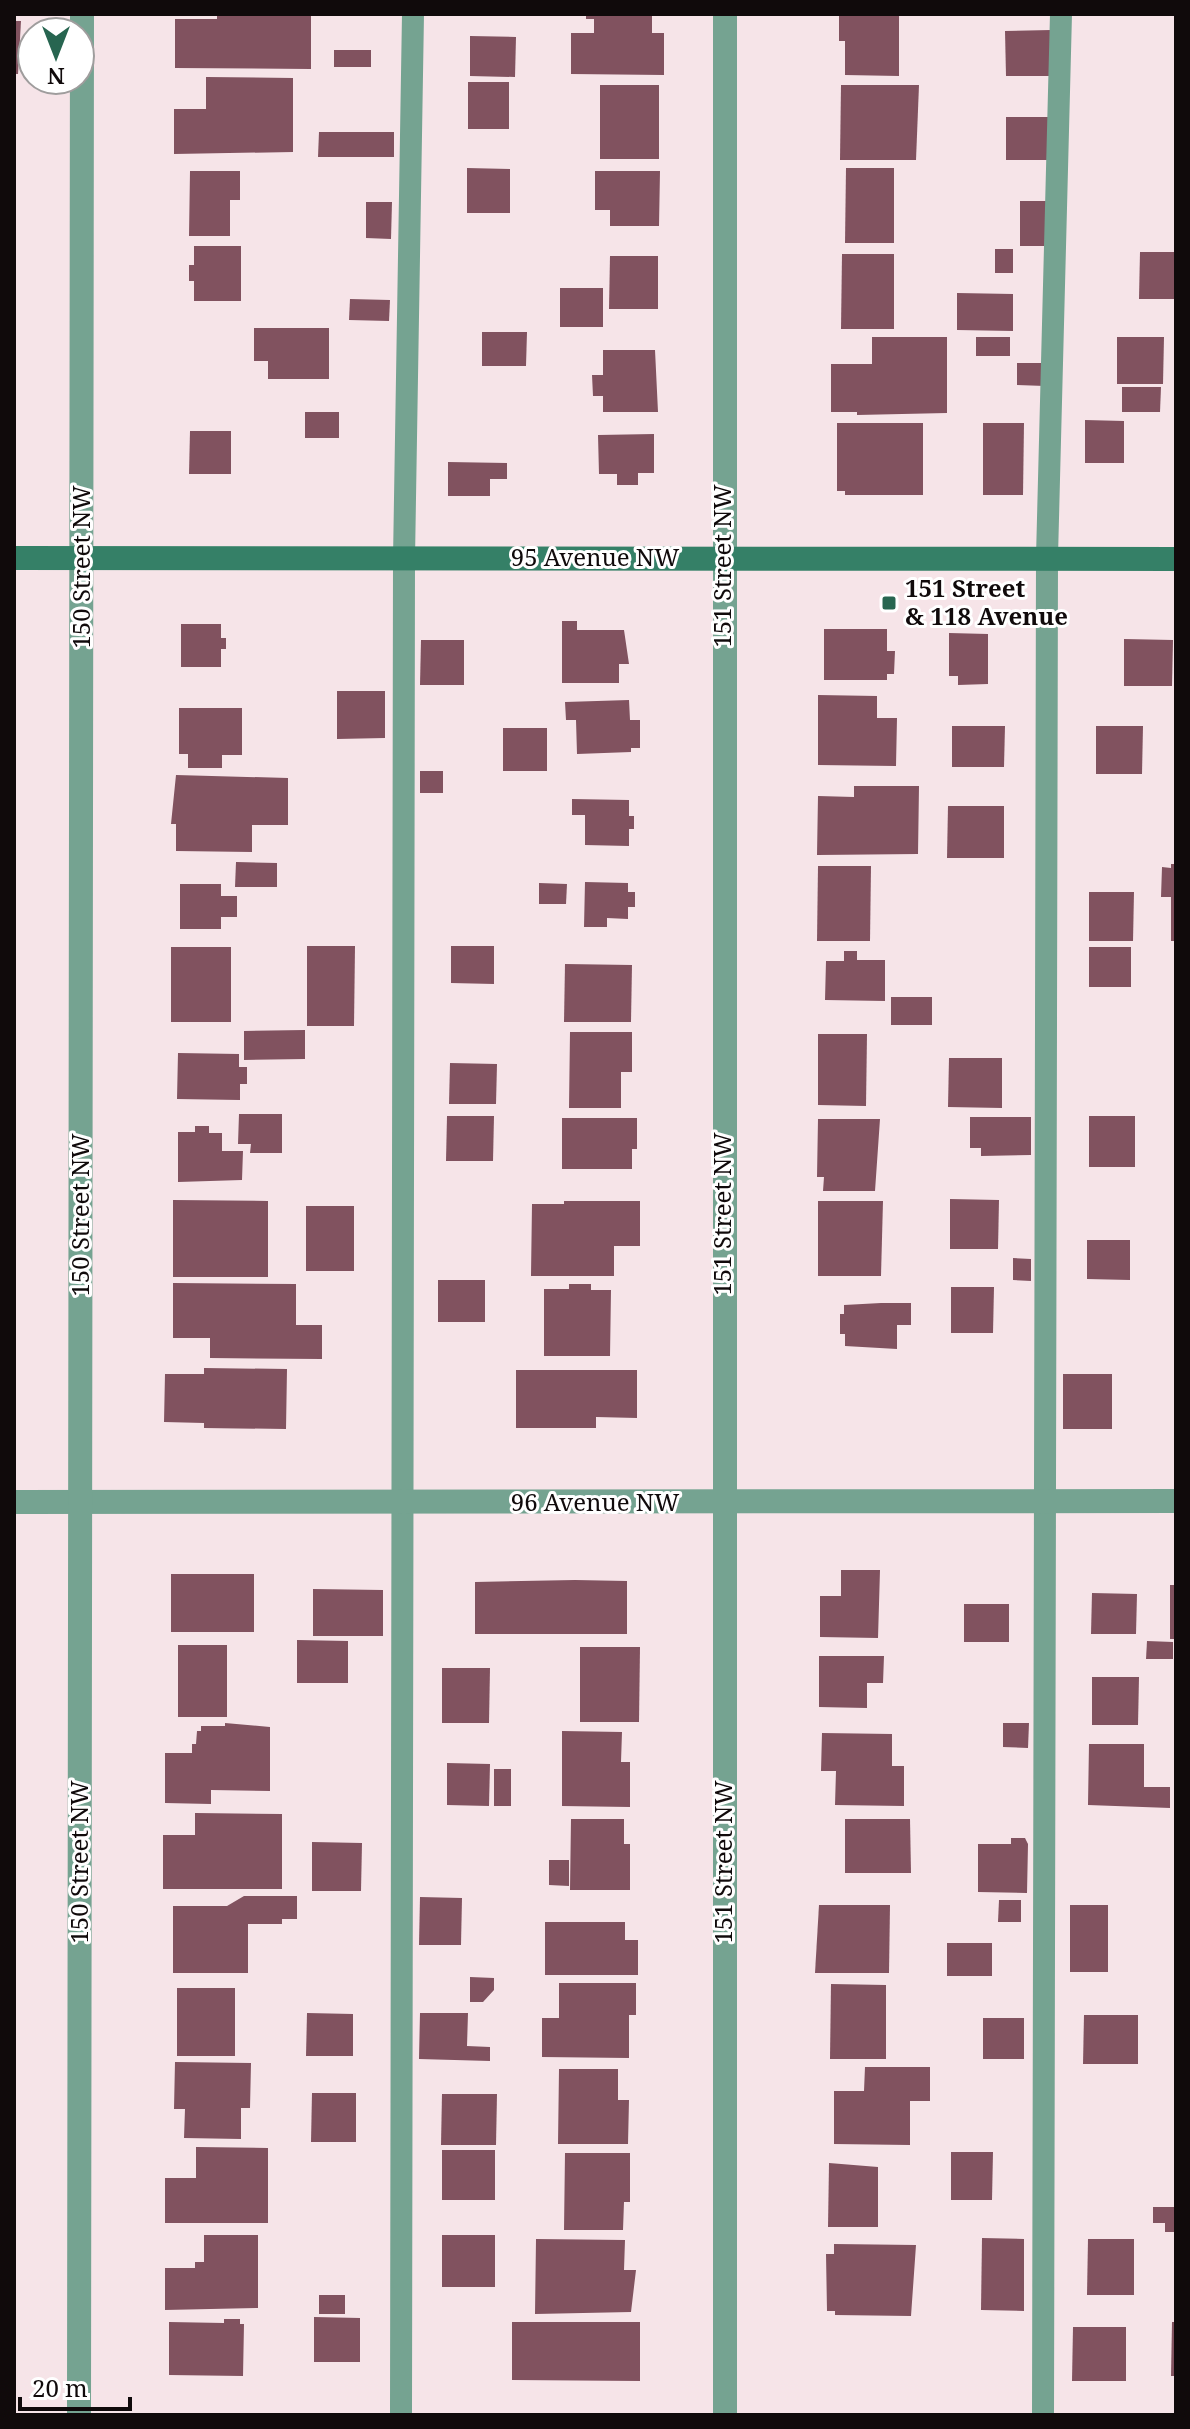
<svg xmlns="http://www.w3.org/2000/svg" width="1190" height="2429" font-family="'Noto Serif',serif">
  <rect width="100%" height="100%" fill="#f6e4e8"/>
  <g fill="#81525f">
    <polygon points="217,14 311,14 311,69 175,68 175,19 217,19"/>
    <polygon points="586,14 652,14 652,33 664,33 664,75 571,74 571,33 594,33 594,19 586,19"/>
    <polygon points="839,14 899,14 899,76 845,75 845,41 839,41"/>
    <polygon points="14,21 21,21 18,74 14,74"/>
    <polygon points="1051,30 1052,76 1006,76 1005,31"/>
    <polygon points="470,36 516,37 515,77 470,76"/>
    <rect x="334" y="50" width="37" height="17"/>
    <polygon points="206,77 293,78 293,152 174,154 174,109 206,109"/>
    <rect x="468" y="82" width="41" height="47"/>
    <rect x="600" y="85" width="59" height="74"/>
    <polygon points="841,85 919,85 916,160 840,160"/>
    <rect x="1006" y="117" width="46" height="43"/>
    <polygon points="319,132 394,132 394,157 318,157"/>
    <polygon points="467,168 510,169 510,213 467,213"/>
    <polygon points="846,168 894,168 894,243 845,243"/>
    <polygon points="190,171 240,171 240,200 230,200 230,236 189,236"/>
    <polygon points="595,171 660,171 659,226 610,226 610,210 595,210"/>
    <rect x="1020" y="201" width="31" height="45"/>
    <polygon points="366,202 392,202 391,239 366,238"/>
    <polygon points="194,246 241,246 241,301 194,301 194,281 189,281 189,265 194,265"/>
    <rect x="995" y="249" width="18" height="24"/>
    <polygon points="1140,252 1176,252 1176,299 1139,299"/>
    <polygon points="842,254 894,254 894,329 841,329"/>
    <polygon points="610,256 658,256 658,309 609,309"/>
    <rect x="560" y="288" width="43" height="39"/>
    <polygon points="957,293 1013,294 1013,331 957,330"/>
    <polygon points="350,299 390,300 389,321 349,320"/>
    <polygon points="254,328 329,328 329,379 268,379 268,361 254,361"/>
    <polygon points="482,332 527,332 526,366 482,366"/>
    <polygon points="872,337 947,337 947,413 857,415 857,412 831,412 831,364 872,364"/>
    <rect x="976" y="337" width="34" height="19"/>
    <polygon points="1117,337 1164,337 1163,384 1117,384"/>
    <polygon points="603,350 655,350 658,412 603,412 603,396 593,396 592,375 603,375"/>
    <polygon points="1017,363 1046,363 1045,386 1017,385"/>
    <polygon points="1122,387 1161,387 1160,412 1122,412"/>
    <rect x="305" y="412" width="34" height="26"/>
    <polygon points="1085,420 1124,421 1124,463 1085,463"/>
    <polygon points="837,423 923,423 923,495 845,495 845,491 837,491"/>
    <polygon points="983,423 1024,423 1023,495 983,495"/>
    <polygon points="190,431 231,431 231,474 189,474"/>
    <polygon points="654,434 654,473 638,473 638,485 617,485 617,474 599,474 598,435"/>
    <polygon points="448,462 507,463 507,479 490,479 490,496 448,496"/>
    <polygon points="562,621 577,621 577,630 624,630 629,664 619,664 619,683 562,683"/>
    <polygon points="181,624 221,624 221,638 226,638 226,649 221,649 221,667 181,667"/>
    <polygon points="824,629 887,629 887,651 895,651 894,674 887,674 887,680 824,680"/>
    <polygon points="949,633 988,634 988,684 958,685 958,676 949,676"/>
    <polygon points="1124,639 1173,640 1172,686 1124,686"/>
    <polygon points="421,640 464,640 464,685 420,685"/>
    <polygon points="337,691 385,691 385,738 337,739"/>
    <polygon points="818,695 877,696 877,718 897,718 896,766 818,765"/>
    <polygon points="629,700 630,720 640,720 640,748 631,748 631,752 577,754 576,720 566,720 565,702"/>
    <polygon points="179,708 242,708 242,755 222,755 222,768 188,768 188,754 179,754"/>
    <polygon points="952,726 1005,726 1004,767 952,767"/>
    <polygon points="1096,726 1143,726 1142,774 1096,774"/>
    <rect x="503" y="728" width="44" height="43"/>
    <rect x="420" y="771" width="23" height="22"/>
    <polygon points="176,775 288,778 288,825 252,825 252,852 176,851 176,824 171,824"/>
    <polygon points="854,786 919,786 918,854 817,855 818,796 854,797"/>
    <polygon points="572,799 629,800 629,816 634,816 634,829 629,829 629,846 585,845 585,815 572,815"/>
    <polygon points="948,806 1004,806 1004,858 947,858"/>
    <polygon points="236,862 277,863 277,887 235,887"/>
    <polygon points="1171,864 1176,864 1176,941 1171,941 1171,897 1161,897 1162,867 1171,868"/>
    <polygon points="818,866 871,866 870,941 817,941"/>
    <polygon points="585,882 628,883 628,892 635,892 635,907 628,907 628,919 607,918 607,927 584,927"/>
    <polygon points="539,883 567,884 566,904 539,904"/>
    <polygon points="180,884 221,884 221,896 237,896 237,917 221,917 221,929 180,929"/>
    <polygon points="1089,892 1134,892 1133,941 1089,941"/>
    <polygon points="307,946 355,946 354,1026 307,1026"/>
    <polygon points="451,946 494,946 494,984 451,983"/>
    <rect x="171" y="947" width="60" height="75"/>
    <rect x="1089" y="947" width="42" height="40"/>
    <polygon points="844,951 857,951 857,960 885,960 885,1001 825,1000 826,961 844,961"/>
    <polygon points="565,964 632,965 631,1022 564,1022"/>
    <rect x="891" y="997" width="41" height="28"/>
    <polygon points="305,1030 305,1059 244,1060 244,1031"/>
    <polygon points="570,1032 632,1032 632,1072 621,1072 621,1108 569,1108"/>
    <polygon points="818,1034 867,1034 866,1106 818,1105"/>
    <polygon points="178,1053 239,1054 239,1067 247,1067 247,1084 240,1084 240,1100 177,1099"/>
    <polygon points="949,1058 1002,1058 1002,1108 948,1107"/>
    <polygon points="450,1063 497,1064 496,1104 449,1104"/>
    <polygon points="239,1114 282,1114 282,1153 250,1153 251,1144 238,1144"/>
    <polygon points="447,1116 494,1116 493,1161 446,1161"/>
    <rect x="1089" y="1116" width="46" height="51"/>
    <polygon points="970,1117 1031,1117 1031,1155 981,1156 981,1148 970,1148"/>
    <polygon points="562,1118 637,1118 637,1149 632,1149 632,1169 562,1169"/>
    <polygon points="818,1119 880,1119 875,1191 823,1191 824,1177 817,1177"/>
    <polygon points="195,1126 209,1126 209,1133 222,1133 222,1151 243,1151 242,1180 178,1182 178,1132 195,1132"/>
    <polygon points="950,1199 999,1200 998,1249 950,1249"/>
    <polygon points="173,1200 268,1201 268,1277 173,1277"/>
    <polygon points="564,1201 640,1201 640,1246 614,1246 614,1276 531,1276 532,1204 564,1204"/>
    <polygon points="818,1201 883,1201 881,1276 818,1276"/>
    <rect x="306" y="1206" width="48" height="65"/>
    <polygon points="1087,1240 1130,1240 1130,1280 1087,1279"/>
    <polygon points="1013,1258 1031,1259 1031,1281 1013,1280"/>
    <rect x="438" y="1280" width="47" height="42"/>
    <polygon points="173,1283 296,1284 296,1325 322,1325 322,1359 210,1358 210,1338 173,1338"/>
    <polygon points="569,1284 591,1284 591,1290 611,1290 610,1356 544,1356 544,1289 569,1289"/>
    <polygon points="951,1287 994,1287 993,1333 951,1333"/>
    <polygon points="881,1303 911,1303 911,1325 897,1325 897,1349 845,1346 845,1334 840,1334 840,1314 844,1314 844,1305"/>
    <polygon points="204,1368 287,1369 286,1429 204,1428 204,1423 164,1422 165,1374 204,1374"/>
    <polygon points="516,1370 637,1370 637,1418 596,1417 596,1428 516,1428"/>
    <rect x="1063" y="1374" width="49" height="55"/>
    <polygon points="841,1570 880,1570 878,1638 820,1637 820,1596 841,1596"/>
    <rect x="171" y="1574" width="83" height="58"/>
    <polygon points="575,1580 627,1581 627,1634 475,1634 475,1582"/>
    <rect x="1170" y="1585" width="6" height="54"/>
    <polygon points="313,1589 383,1590 383,1636 313,1636"/>
    <polygon points="1092,1593 1137,1594 1136,1634 1091,1634"/>
    <rect x="964" y="1604" width="45" height="38"/>
    <polygon points="297,1640 348,1641 348,1683 297,1683"/>
    <polygon points="1147,1641 1173,1642 1173,1659 1146,1659"/>
    <rect x="178" y="1645" width="49" height="72"/>
    <polygon points="580,1647 640,1647 639,1722 580,1722"/>
    <polygon points="819,1656 884,1656 883,1683 867,1683 867,1708 819,1707"/>
    <polygon points="442,1668 490,1668 489,1723 442,1723"/>
    <polygon points="1092,1677 1139,1677 1138,1725 1092,1725"/>
    <polygon points="225,1723 270,1727 270,1791 211,1790 211,1804 165,1803 165,1753 192,1753 192,1744 196,1744 197,1731 201,1731 201,1726 225,1726"/>
    <polygon points="1003,1723 1029,1723 1028,1748 1003,1747"/>
    <polygon points="562,1731 622,1732 621,1762 630,1762 630,1807 562,1806"/>
    <polygon points="822,1733 892,1734 892,1766 904,1766 904,1806 835,1805 836,1771 821,1771"/>
    <polygon points="1089,1744 1144,1744 1144,1787 1170,1787 1170,1808 1088,1805"/>
    <polygon points="447,1763 490,1764 489,1806 447,1805"/>
    <rect x="494" y="1769" width="17" height="37"/>
    <polygon points="195,1813 282,1814 282,1889 163,1889 163,1835 195,1835"/>
    <polygon points="571,1819 624,1819 624,1844 630,1844 630,1890 570,1890"/>
    <polygon points="845,1819 910,1819 911,1873 845,1873"/>
    <polygon points="1011,1838 1025,1838 1028,1844 1027,1893 978,1892 978,1844 1011,1844"/>
    <polygon points="312,1842 362,1843 361,1891 312,1891"/>
    <polygon points="549,1860 569,1860 569,1886 549,1885"/>
    <polygon points="244,1896 297,1896 297,1919 282,1919 282,1924 248,1924 248,1973 173,1973 173,1906 227,1906"/>
    <polygon points="420,1897 462,1898 461,1945 419,1945"/>
    <polygon points="999,1900 1021,1900 1021,1922 998,1922"/>
    <polygon points="819,1905 890,1905 889,1973 815,1973"/>
    <rect x="1070" y="1905" width="38" height="67"/>
    <polygon points="545,1922 625,1922 625,1940 638,1940 638,1975 545,1975"/>
    <rect x="947" y="1943" width="45" height="33"/>
    <polygon points="470,1977 494,1978 494,1990 483,2002 470,2002"/>
    <polygon points="559,1983 636,1983 636,2015 629,2015 629,2058 542,2057 542,2018 559,2018"/>
    <polygon points="831,1984 886,1985 886,2059 830,2059"/>
    <rect x="177" y="1988" width="58" height="68"/>
    <polygon points="307,2013 353,2014 353,2056 306,2056"/>
    <polygon points="420,2013 468,2013 467,2046 490,2047 490,2061 419,2059"/>
    <polygon points="1084,2015 1138,2015 1138,2064 1083,2064"/>
    <rect x="983" y="2018" width="41" height="41"/>
    <polygon points="175,2062 251,2063 250,2108 241,2108 241,2139 184,2138 185,2109 174,2109"/>
    <polygon points="865,2067 930,2067 930,2101 910,2101 910,2145 834,2144 834,2091 864,2091"/>
    <polygon points="559,2069 618,2069 618,2100 629,2100 628,2144 558,2144"/>
    <polygon points="312,2093 356,2093 356,2142 311,2142"/>
    <polygon points="442,2094 497,2094 496,2145 441,2145"/>
    <polygon points="196,2147 268,2148 268,2223 165,2223 165,2178 196,2178"/>
    <rect x="442" y="2150" width="53" height="50"/>
    <polygon points="951,2152 993,2152 992,2200 951,2200"/>
    <polygon points="565,2153 630,2153 630,2202 624,2202 623,2230 564,2230"/>
    <polygon points="829,2163 878,2167 878,2227 828,2227"/>
    <polygon points="1153,2207 1176,2207 1176,2232 1165,2232 1165,2223 1153,2223"/>
    <polygon points="204,2235 258,2235 258,2308 165,2310 165,2268 195,2268 195,2262 204,2262"/>
    <rect x="442" y="2235" width="53" height="52"/>
    <polygon points="982,2238 1024,2239 1024,2311 981,2310"/>
    <polygon points="536,2239 625,2240 624,2270 636,2270 631,2312 535,2314"/>
    <polygon points="1088,2239 1134,2239 1134,2295 1087,2295"/>
    <polygon points="834,2244 916,2245 911,2316 835,2315 835,2311 827,2311 826,2254 834,2254"/>
    <rect x="319" y="2295" width="26" height="19"/>
    <polygon points="314,2317 360,2318 360,2362 314,2362"/>
    <polygon points="224,2319 240,2319 240,2324 244,2324 243,2376 169,2375 169,2322 224,2323"/>
    <polygon points="512,2322 640,2322 640,2381 512,2380"/>
    <polygon points="1172,2322 1176,2322 1176,2376 1171,2376"/>
    <polygon points="1073,2327 1126,2327 1126,2381 1072,2381"/>
  </g>
  <g fill="none" stroke-linecap="round" stroke-linejoin="round">
    <g stroke="#75a391" stroke-width="22">
      <polyline points="401,2415 404,559 413,14"/>
      <polyline points="1043,2415 1047,557 1061,14"/>
    </g>
    <g stroke="#75a391" stroke-width="24">
      <polyline points="14,1502 1176,1501"/>
      <polyline points="79,2415 82,14"/>
      <polyline points="725,2415 725,14"/>
    </g>
    <polyline stroke="#358067" stroke-width="24" points="14,558 1176,559"/>
  </g>
  <rect fill="#276550" stroke="#fff" stroke-width="3" x="881" y="595" width="16" height="16" rx="4"/>
  <g text-anchor="middle" stroke-width="6" stroke-linejoin="round" paint-order="stroke">
    <g font-size="24" fill="#100a0b" stroke="#fff">
      <text x="595" y="566">95 Avenue NW</text>
      <text transform="translate(723 566) rotate(-90)" y="8">151 Street NW</text>
      <text transform="translate(82 567) rotate(-90)" y="8">150 Street NW</text>
      <text transform="translate(723 1214) rotate(-90)" y="8">151 Street NW</text>
      <text transform="translate(81 1215) rotate(-90)" y="8">150 Street NW</text>
      <text x="595" y="1511">96 Avenue NW</text>
      <text transform="translate(80 1862) rotate(-90)" y="8">150 Street NW</text>
      <text transform="translate(724 1862) rotate(-90)" y="8">151 Street NW</text>
    </g>
    <g font-size="24" font-weight="bold" fill="#100a0b" stroke="#fff" text-anchor="start">
      <text x="905" y="597">151 Street<tspan x="905" dy="28">&amp; 118 Avenue</tspan></text>
    </g>
  </g>
  <rect width="1190" height="2429" fill="none" stroke="#100a0b" stroke-width="32"/>
  <g transform="translate(56 56) rotate(180)"><circle r="38" fill="#ffffff" stroke="#9f9d9d" stroke-width="2"/>
  <path d="M0-6L14 30L0 20L-14 30Z" fill="#276550"/>
  <text y="-12" font-size="22" font-weight="bold" text-anchor="middle" fill="#100a0b">N</text>
  </g>
  <path d="M20 2397v12h110v-12" fill="none" stroke="#100a0b" stroke-width="4"/>
  <text x="32" y="2397" font-size="24" fill="#100a0b" stroke="#ffffff" stroke-width="6" paint-order="stroke">20 m</text>
</svg>
